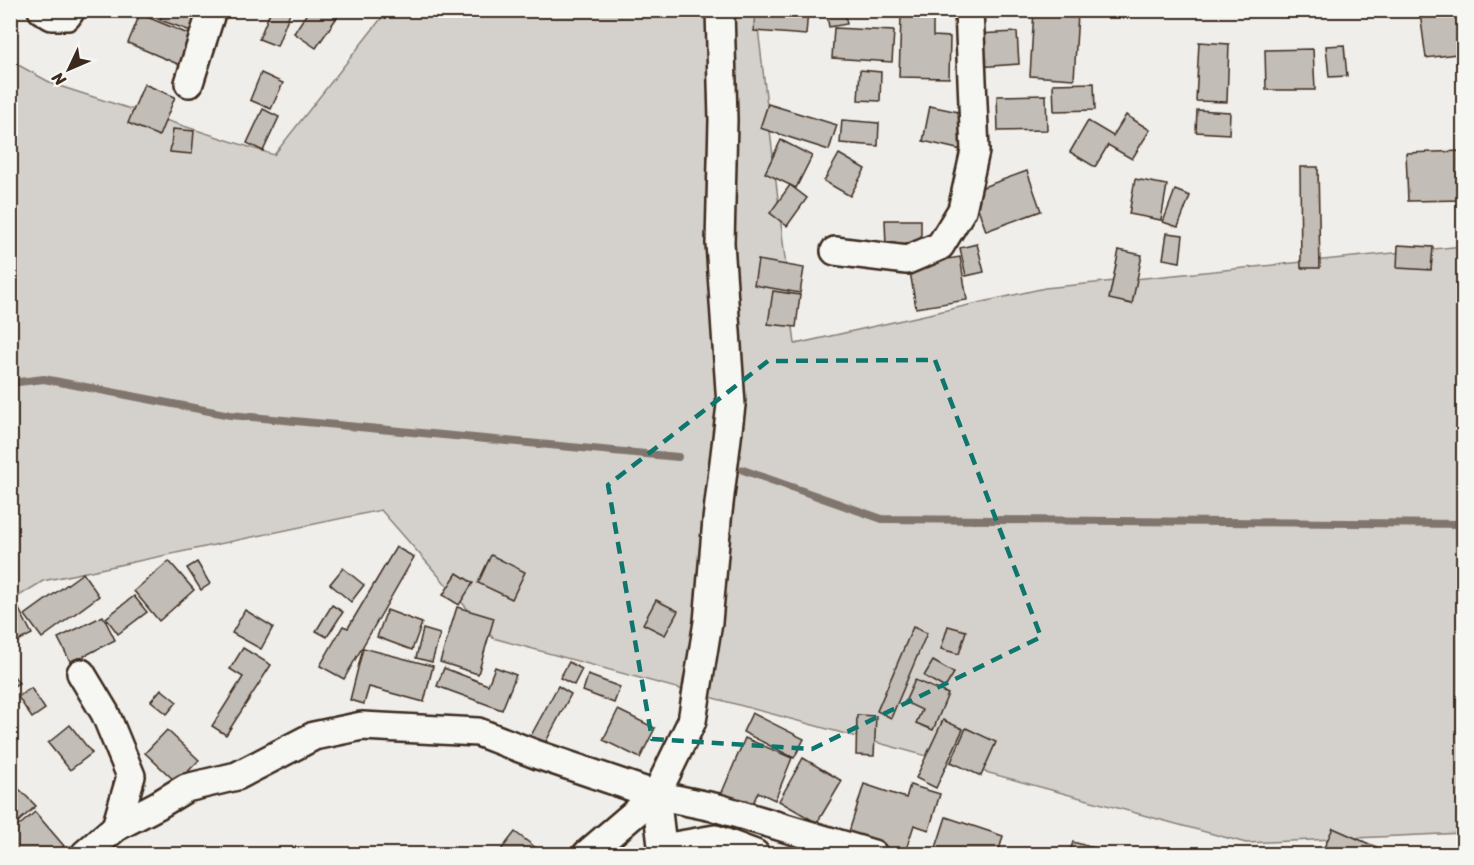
<svg xmlns="http://www.w3.org/2000/svg" width="1474" height="865" font-family="Sriracha,sans-serif">
  <rect width="100%" height="100%" fill="#efeeea"/>
  <filter id="ink" filterUnits="userSpaceOnUse"><feTurbulence type="fractalNoise" baseFrequency=".0167" numOctaves="2"/><feDisplacementMap in="SourceGraphic" scale="12" xChannelSelector="R" yChannelSelector="G"/><feConvolveMatrix kernelMatrix="1 2 1 2 8 2 1 2 1" color-interpolation-filters="sRGB"/></filter>
  <g filter="url(#ink)">
    <polygon fill="#d4d1cc" stroke="#887e75" stroke-width="1.5" points="387,11 756,11 795,344 1045,288 1463,246 1463,833 1246,843 493,638 381,510 43,581 11,601 11,61 53,84 274,155"/>
    <g fill="none" stroke-linecap="round" stroke-linejoin="round">
      <g stroke="#81766d" stroke-width="8">
        <polyline points="10,383 44,379 230,415 678,457"/>
        <polyline points="743,470 882,519 1464,524"/>
      </g>
    </g>
    <g fill="#c2bdb7" stroke="#3b2a1e" stroke-width="1.5">
      <polygon points="163,10 180,10 196,16 191,31 160,20"/>
      <polygon points="271,10 291,10 277,46 259,39"/>
      <polygon points="309,10 337,10 340,13 316,48 294,33"/>
      <polygon points="755,10 808,10 806,35 754,31"/>
      <polygon points="826,10 844,10 847,24 829,27"/>
      <polygon points="1034,10 1078,13 1074,79 1030,76"/>
      <polygon points="1464,10 1464,53 1426,58 1420,13 1436,10"/>
      <polygon points="140,14 193,36 180,65 128,43"/>
      <polygon points="901,17 933,18 933,36 950,37 949,78 899,77"/>
      <polygon points="834,28 894,31 892,62 832,58"/>
      <polygon points="1017,32 1019,64 978,67 976,34"/>
      <polygon points="1199,42 1229,44 1227,102 1196,101"/>
      <polygon points="1344,45 1347,76 1329,77 1326,46"/>
      <polygon points="1313,49 1315,90 1266,90 1265,50"/>
      <polygon points="860,70 881,72 880,101 858,100"/>
      <polygon points="261,73 283,83 271,109 250,100"/>
      <polygon points="1094,83 1095,110 1054,111 1053,84"/>
      <polygon points="144,84 175,97 159,136 128,123"/>
      <polygon points="1046,95 1047,130 998,131 997,96"/>
      <polygon points="768,104 837,125 829,150 760,128"/>
      <polygon points="930,106 973,115 966,151 923,141"/>
      <polygon points="263,109 279,117 263,151 247,143"/>
      <polygon points="1197,110 1230,112 1229,134 1196,132"/>
      <polygon points="1126,115 1150,130 1132,159 1108,145 1095,167 1070,152 1088,121 1113,136"/>
      <polygon points="842,120 879,123 878,146 840,143"/>
      <polygon points="173,129 194,131 192,154 170,152"/>
      <polygon points="781,140 812,156 796,188 765,173"/>
      <polygon points="1463,151 1464,200 1408,201 1406,153"/>
      <polygon points="839,154 865,169 850,196 824,181"/>
      <polygon points="1300,167 1318,167 1320,268 1301,268"/>
      <polygon points="1027,171 1041,211 986,231 972,191"/>
      <polygon points="1135,179 1167,185 1161,220 1129,214"/>
      <polygon points="790,185 807,198 787,226 770,213"/>
      <polygon points="1175,190 1190,196 1178,227 1163,222"/>
      <polygon points="885,220 921,220 921,247 886,247"/>
      <polygon points="1167,233 1183,235 1180,262 1163,259"/>
      <polygon points="977,244 984,272 966,276 960,248"/>
      <polygon points="1398,245 1433,247 1431,270 1397,268"/>
      <polygon points="1119,250 1142,255 1132,304 1109,299"/>
      <polygon points="960,257 967,300 916,308 909,265"/>
      <polygon points="758,260 804,268 800,293 754,285"/>
      <polygon points="773,291 800,295 796,327 768,324"/>
      <polygon points="396,547 414,557 344,679 320,666 343,626 348,628"/>
      <polygon points="491,555 525,572 512,599 478,583"/>
      <polygon points="169,561 194,590 159,621 134,591"/>
      <polygon points="197,562 210,584 201,590 187,568"/>
      <polygon points="343,568 364,585 351,602 330,584"/>
      <polygon points="83,573 99,596 42,638 25,615"/>
      <polygon points="457,573 473,583 459,605 443,595"/>
      <polygon points="10,592 32,634 10,645"/>
      <polygon points="134,596 147,612 118,634 106,618"/>
      <polygon points="656,600 678,611 665,635 643,624"/>
      <polygon points="332,605 343,612 327,637 316,631"/>
      <polygon points="457,607 494,618 478,674 440,662"/>
      <polygon points="245,610 273,627 261,649 232,633"/>
      <polygon points="387,610 422,623 412,650 377,637"/>
      <polygon points="103,616 115,640 71,663 58,638"/>
      <polygon points="948,626 966,631 959,654 941,649"/>
      <polygon points="913,627 927,633 891,718 877,711"/>
      <polygon points="423,629 440,634 432,662 416,658"/>
      <polygon points="243,648 271,665 226,735 212,726 243,677 230,669"/>
      <polygon points="363,648 433,666 424,702 369,687 364,704 350,700"/>
      <polygon points="933,661 954,673 945,688 924,676"/>
      <polygon points="569,662 582,669 574,685 560,678"/>
      <polygon points="495,667 516,675 502,710 437,686 444,668 488,685"/>
      <polygon points="10,671 19,683 10,688"/>
      <polygon points="588,675 620,687 614,703 583,691"/>
      <polygon points="915,680 948,694 933,730 916,723 922,710 905,702"/>
      <polygon points="558,686 571,694 542,749 528,741"/>
      <polygon points="31,688 45,709 32,718 18,697"/>
      <polygon points="161,689 177,702 167,714 151,701"/>
      <polygon points="618,710 655,728 640,758 603,740"/>
      <polygon points="752,713 804,739 794,758 743,732"/>
      <polygon points="857,715 876,716 874,756 856,755"/>
      <polygon points="943,720 963,729 936,788 916,778"/>
      <polygon points="70,725 92,753 70,770 48,743"/>
      <polygon points="966,728 996,742 981,776 951,762"/>
      <polygon points="167,730 199,760 177,783 145,753"/>
      <polygon points="745,738 792,758 775,800 758,792 750,810 720,797"/>
      <polygon points="803,758 842,781 817,823 779,801"/>
      <polygon points="864,784 906,798 910,785 940,794 929,830 914,825 905,853 848,835"/>
      <polygon points="19,789 36,806 10,829 10,796"/>
      <polygon points="35,812 64,846 54,854 16,854 10,848 10,833"/>
      <polygon points="946,817 1003,836 998,854 934,854"/>
      <polygon points="1333,828 1392,854 1321,854"/>
      <polygon points="515,832 544,854 498,854"/>
      <polygon points="1073,842 1115,854 1069,854"/>
      <polygon points="1196,849 1209,854 1193,854"/>
    </g>
    <g fill="none" stroke-linecap="round" stroke-linejoin="round">
      <g stroke="#3b2a1e" stroke-width="32">
        <g id="minor">
          <polyline points="42,10 52,16 67,16 71,10"/>
          <polyline points="189,83 212,10"/>
          <polyline points="835,251 907,260 940,246 962,210 975,151 969,10"/>
          <polyline points="81,673 105,713 131,776 116,827"/>
          <polyline points="656,795 663,854"/>
          <polyline points="663,848 715,839 755,854"/>
          <polyline points="85,854 116,827 158,805 186,788 237,776 314,736 362,726 478,732 538,755 656,795 718,808 873,854"/>
          <polyline points="587,854 656,795 692,721 708,622 717,520 731,405 720,243 723,120 720,10"/>
        </g>
      </g>
      <use href="#minor" stroke="#f6f6f2" stroke-width="27"/>
    </g>
  </g>
  <path fill="none" stroke="#0f766e" stroke-width="4.5" stroke-dasharray="12 8" stroke-linejoin="round" d="M935,360L1041,637L812,749L652,739L608,485L768,361Z"/>
  <rect width="1474" height="865" fill="none" stroke="#f6f6f2" stroke-width="36"/>
  <rect x="18" y="18" width="1438" height="829" fill="none" stroke="#3b2a1e" stroke-width="2" filter="url(#ink)"/>
  <g transform="translate(69 69) rotate(226)" stroke="#f6f6f2" stroke-width="4.5" paint-order="stroke">
  <path d="M0-4.5L10 22L0 15L-10 22Z" fill="#3b2a1e"/>
  <text y="-9" font-size="16" font-weight="bold" text-anchor="middle" fill="#3b2a1e">N</text>
  </g>
</svg>
